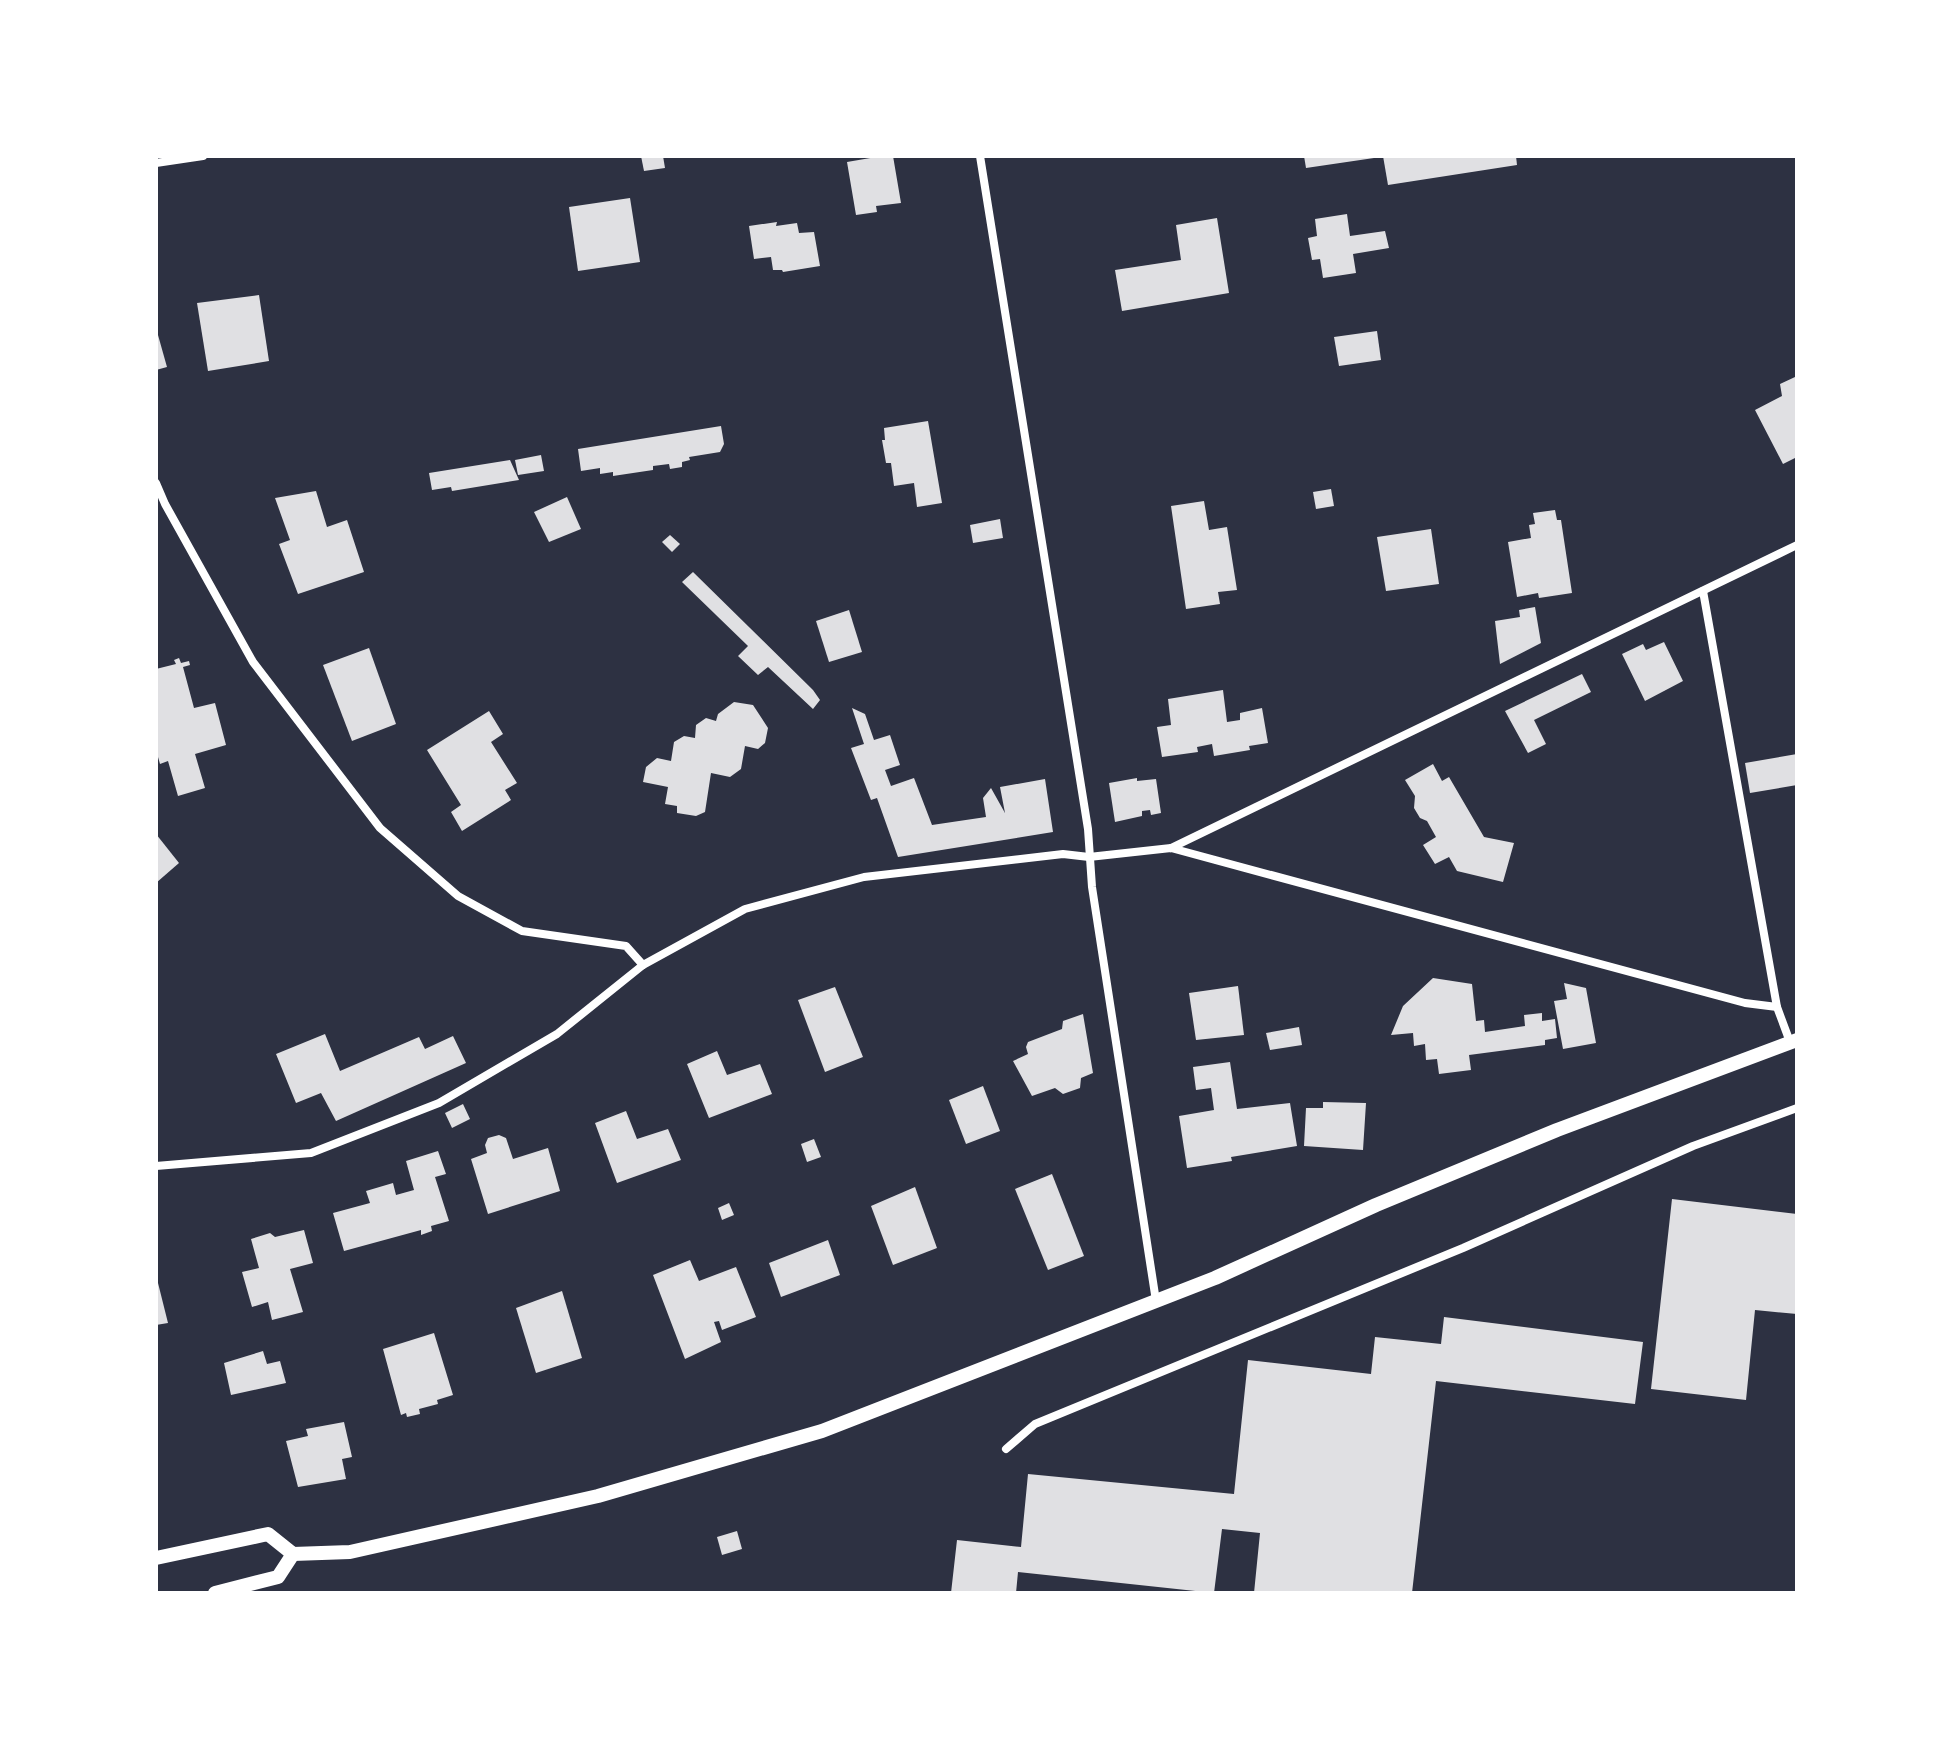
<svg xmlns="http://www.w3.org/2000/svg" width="1953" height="1749" font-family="Cabin,sans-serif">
  <rect width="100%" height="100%" fill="#2d3142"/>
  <g fill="#e0e0e3">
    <polygon points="641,156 663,156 665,168 644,171"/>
    <polygon points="882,156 893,156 901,203 876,206 877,212 856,215 847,162"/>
    <polygon points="1304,156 1373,156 1374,158 1306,168"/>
    <polygon points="1383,156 1516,156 1517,165 1388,185"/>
    <polygon points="630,198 640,262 578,271 569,207"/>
    <polygon points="1347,214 1350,236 1385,231 1389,248 1353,254 1356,273 1323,278 1320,259 1312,260 1308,238 1317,236 1315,219"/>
    <polygon points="1217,218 1229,293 1122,311 1115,270 1181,260 1176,225"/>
    <polygon points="777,222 776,226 797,223 799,233 814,232 820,266 783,272 782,270 773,270 771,257 754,259 749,226"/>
    <polygon points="259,295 269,361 208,371 197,303"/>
    <polygon points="156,328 167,367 156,370"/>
    <polygon points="1377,331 1381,360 1339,366 1334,337"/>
    <polygon points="1795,377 1797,379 1797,457 1783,464 1755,410 1782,396 1780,384"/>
    <polygon points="928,421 942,503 917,507 914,483 894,486 891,463 886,463 882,440 885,440 884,428"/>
    <polygon points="721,426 724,444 720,452 689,457 690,460 682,462 682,467 670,469 669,464 653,466 653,470 613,476 613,472 600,474 600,468 581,471 578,449"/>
    <polygon points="541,455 544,471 518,475 515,460"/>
    <polygon points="510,460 519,480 452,491 451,487 432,490 429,473"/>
    <polygon points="1331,489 1334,506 1316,509 1313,492"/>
    <polygon points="316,491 327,527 347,520 364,572 298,594 279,544 290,540 275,498"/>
    <polygon points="567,497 581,529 549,542 534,512"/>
    <polygon points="1204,501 1209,530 1227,527 1237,590 1218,592 1220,604 1186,609 1171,506"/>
    <polygon points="1555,510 1557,520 1561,520 1572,593 1539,598 1538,593 1517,597 1508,542 1531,538 1529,525 1535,524 1533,513"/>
    <polygon points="1000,519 1003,538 973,543 970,525"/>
    <polygon points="1431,529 1439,584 1386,591 1377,537"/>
    <polygon points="670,535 680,544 672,552 662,542"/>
    <polygon points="693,572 813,690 820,700 813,709 768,667 758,675 738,656 748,646 682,582"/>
    <polygon points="1535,607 1541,643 1500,664 1495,621 1520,617 1519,610"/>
    <polygon points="849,610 862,652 829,662 816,621"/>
    <polygon points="1664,642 1683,681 1645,701 1622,654 1643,644 1646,650"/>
    <polygon points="369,648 396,724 352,741 323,665"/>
    <polygon points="179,658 181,663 189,661 190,665 183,667 194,708 215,703 226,745 195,754 205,788 178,796 168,761 160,764 156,750 156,669 176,664 174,660"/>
    <polygon points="1582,674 1591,692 1534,720 1546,744 1528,753 1505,711"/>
    <polygon points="1223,690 1227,722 1240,720 1240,713 1262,708 1268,743 1249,746 1250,750 1214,756 1212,744 1197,747 1198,752 1162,757 1157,727 1171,725 1168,699"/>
    <polygon points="734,702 753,705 768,728 765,743 758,749 745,746 741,769 730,777 711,773 705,812 696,816 677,813 677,806 665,804 668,787 643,782 646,767 657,758 671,761 674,742 684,736 695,738 696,725 706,718 716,721 718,714"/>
    <polygon points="852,708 865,714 874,740 890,735 900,765 885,770 891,786 914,778 932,825 986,817 983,798 991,788 1005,813 1000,787 1045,779 1053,832 898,857 877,798 871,800 851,748 864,744"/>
    <polygon points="489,711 503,734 491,742 517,783 505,790 511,800 462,831 451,812 461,805 427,750"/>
    <polygon points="1797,754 1797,785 1750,793 1745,763"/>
    <polygon points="1433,764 1442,781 1449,777 1484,837 1514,843 1503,882 1457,871 1449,857 1435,864 1423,845 1436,837 1427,821 1420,818 1414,808 1415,796 1405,780"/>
    <polygon points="1137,778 1137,781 1156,779 1161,813 1151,815 1150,810 1142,811 1142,816 1115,822 1109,783"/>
    <polygon points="156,834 179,863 156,883"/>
    <polygon points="1433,978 1472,984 1476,1021 1484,1020 1485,1032 1525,1026 1524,1015 1542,1013 1542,1021 1555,1019 1557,1038 1545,1040 1545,1045 1469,1055 1471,1070 1439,1074 1437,1059 1426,1060 1425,1044 1414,1046 1413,1033 1391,1035 1403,1006"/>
    <polygon points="1564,983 1586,988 1596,1043 1563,1049 1554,1001 1567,999"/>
    <polygon points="1238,986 1244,1035 1196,1040 1189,993"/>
    <polygon points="835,987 863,1057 825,1072 798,1000"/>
    <polygon points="1083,1014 1093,1073 1081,1078 1080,1088 1063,1094 1055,1088 1032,1096 1013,1061 1028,1054 1026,1047 1028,1042 1062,1029 1063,1021"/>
    <polygon points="1299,1027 1302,1045 1270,1050 1266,1033"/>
    <polygon points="325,1034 340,1071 419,1037 425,1049 453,1036 466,1063 336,1121 321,1093 296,1103 276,1054"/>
    <polygon points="717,1051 727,1075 760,1064 772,1094 709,1118 687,1064"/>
    <polygon points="1230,1062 1237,1109 1290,1103 1297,1146 1231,1157 1232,1161 1187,1168 1179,1116 1214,1110 1211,1088 1196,1090 1193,1067"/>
    <polygon points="983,1086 1000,1131 966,1144 949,1100"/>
    <polygon points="1323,1102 1366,1103 1363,1150 1304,1146 1306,1108 1323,1108"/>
    <polygon points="463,1104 470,1119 452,1128 445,1113"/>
    <polygon points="626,1111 637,1139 668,1129 681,1160 617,1183 595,1123"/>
    <polygon points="499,1135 506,1138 513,1159 548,1148 560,1191 488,1214 471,1159 487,1153 485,1145 488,1138"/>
    <polygon points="814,1139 821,1157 807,1162 801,1144"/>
    <polygon points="438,1151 446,1174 435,1177 449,1221 431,1226 432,1231 421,1235 421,1230 344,1251 333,1213 370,1203 366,1191 393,1183 396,1195 414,1190 406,1161"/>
    <polygon points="1052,1174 1084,1256 1048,1270 1015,1189"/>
    <polygon points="915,1187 937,1248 893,1265 871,1206"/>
    <polygon points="1672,1199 1797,1214 1797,1314 1755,1310 1746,1400 1651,1389"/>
    <polygon points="729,1203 734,1215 722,1220 718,1208"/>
    <polygon points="304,1230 313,1263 290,1269 303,1312 272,1320 268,1302 252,1307 242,1272 259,1268 251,1239 270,1233 275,1237"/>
    <polygon points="828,1240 840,1275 781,1297 769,1263"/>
    <polygon points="690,1260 699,1281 736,1267 756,1317 722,1330 719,1321 714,1322 721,1342 685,1359 653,1275"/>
    <polygon points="156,1275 168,1323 156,1325"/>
    <polygon points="562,1291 582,1358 536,1373 516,1308"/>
    <polygon points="1444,1317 1643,1342 1635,1404 1436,1381 1412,1593 1254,1593 1260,1533 1222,1529 1214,1593 1018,1572 1016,1593 951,1593 957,1540 1021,1547 1028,1474 1234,1494 1248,1360 1371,1374 1375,1337 1441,1344"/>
    <polygon points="434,1333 453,1395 437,1400 438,1404 419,1409 420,1414 407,1417 406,1413 401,1415 383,1349"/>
    <polygon points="263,1351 267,1364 280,1361 286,1383 231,1395 224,1363"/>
    <polygon points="344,1422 352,1457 342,1459 346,1479 298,1487 286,1441 308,1436 306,1429"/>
    <polygon points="737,1531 742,1549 722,1555 717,1537"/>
  </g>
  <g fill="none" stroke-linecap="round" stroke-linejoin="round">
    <g stroke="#fff" stroke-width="8">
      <polyline points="980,156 1088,829 1092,887 1156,1301"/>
      <polyline points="156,163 203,156"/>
      <polyline points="156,483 165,504 253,662 380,828 458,896 522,931 626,946 643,965"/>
      <polyline points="1703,591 1777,1007"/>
      <polyline points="1171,848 1797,545"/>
      <polyline points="156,1166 311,1153 439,1103 557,1034 643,965 745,909 864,877 1063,854 1089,857 1171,848 1745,1003 1777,1007 1790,1042"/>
      <polyline points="1006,1449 1035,1424 1463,1248 1693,1146 1797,1108"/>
    </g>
    <g stroke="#fff" stroke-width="14">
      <polyline points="156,1558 268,1534 293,1554 350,1552 598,1496 822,1431 1215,1278 1376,1205 1557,1130 1797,1040"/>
      <polyline points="215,1593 278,1577 293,1554"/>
    </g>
  </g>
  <rect width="1953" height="1749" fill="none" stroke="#ffffff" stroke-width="316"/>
</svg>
